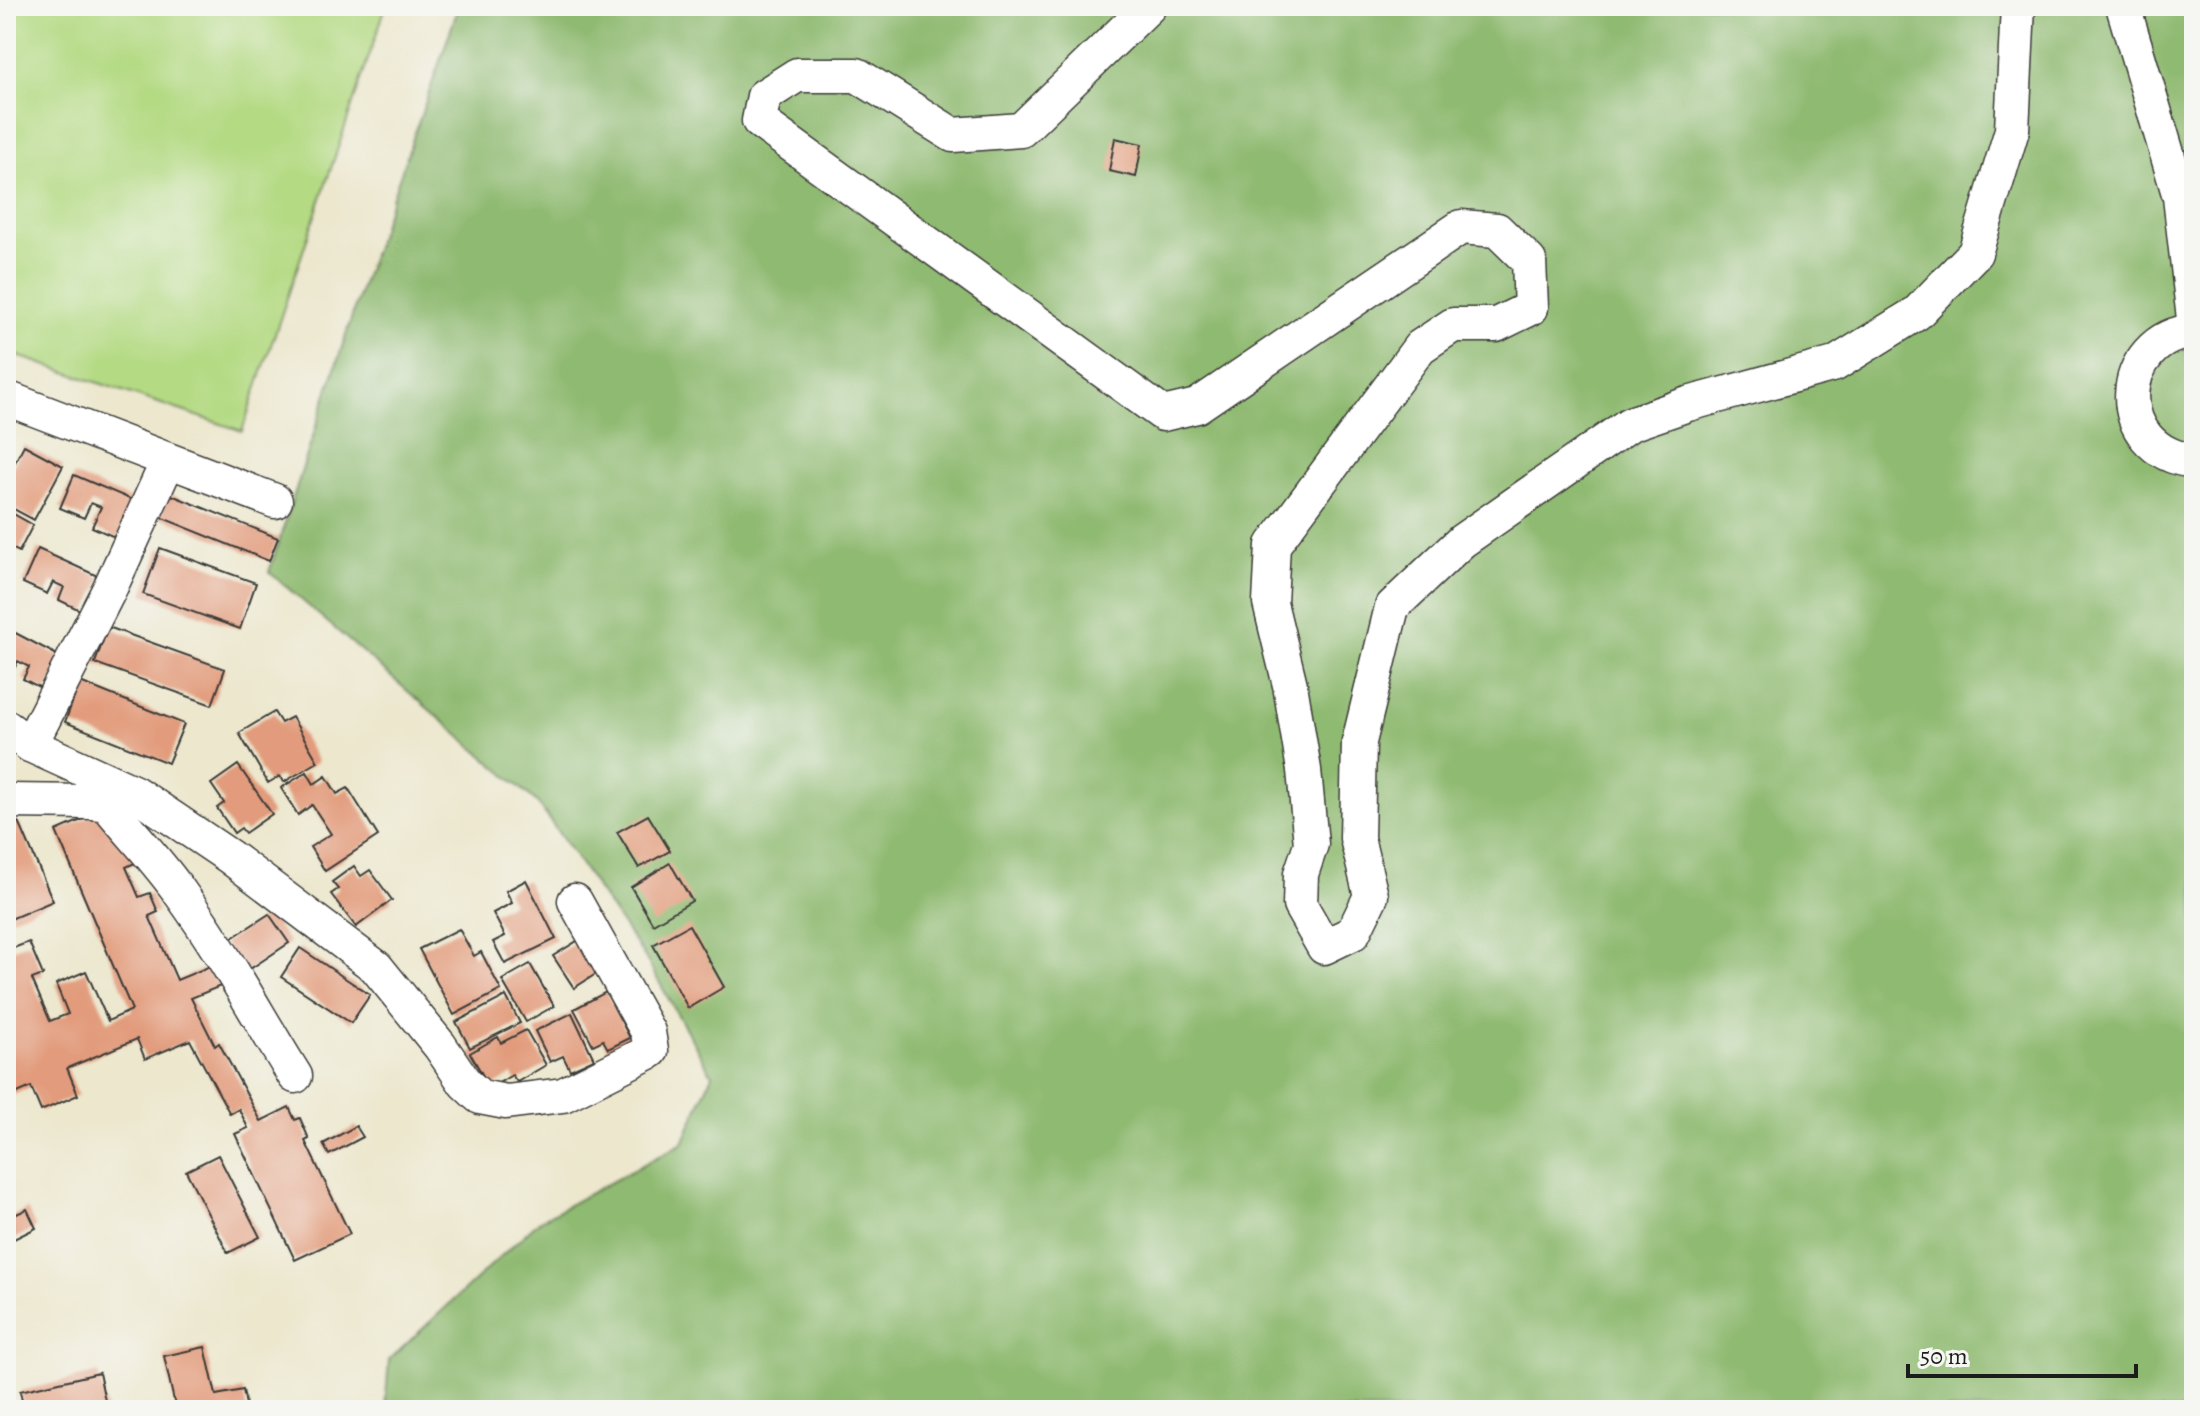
<svg xmlns="http://www.w3.org/2000/svg" width="2200" height="1416" font-family="Alegreya,serif">
  <rect width="100%" height="100%" fill="#f6f6f2"/>
  <filter id="ink" filterUnits="userSpaceOnUse"><feTurbulence type="fractalNoise" baseFrequency=".0125" numOctaves="2"/><feDisplacementMap in="SourceGraphic" scale="16" xChannelSelector="R" yChannelSelector="G"/><feConvolveMatrix kernelMatrix="1 2 1 2 8 2 1 2 1" color-interpolation-filters="sRGB"/></filter>
  <filter id="wash" filterUnits="userSpaceOnUse"><feTurbulence type="fractalNoise" baseFrequency=".006" numOctaves="4" result="noise"/><feDisplacementMap in="SourceGraphic" scale="32" xChannelSelector="R" yChannelSelector="G"/><feGaussianBlur stdDeviation="1.8" result="paint"/><feColorMatrix in="noise" values="0 0 0 0 0 0 0 0 0 0 0 0 0 0 0 0 0 1.4 0 .05"/><feComposite in="paint" operator="in"/></filter>
  <g filter="url(#wash)">
    <rect width="100%" height="100%" fill="#ece7cd"/>
    <polygon fill="#b4da83" stroke="#687b50" stroke-width="2" points="6,6 386,6 242,431 6,352"/>
    <polygon fill="#8fba71" stroke="#566b46" stroke-width="2" points="459,6 2194,6 2194,1410 385,1410 389,1360 539,1221 683,1143 712,1075 646,959 537,802 269,572 365,276"/>
    <g id="blocks">
      <g fill="#e29b7b">
        <polygon points="1115,138 1142,144 1136,177 1109,171"/>
        <polygon points="24,445 63,466 34,520 6,505 6,479"/>
        <polygon points="74,475 135,501 119,539 92,527 101,507 91,503 84,518 60,508"/>
        <polygon points="169,494 278,538 269,561 160,517"/>
        <polygon points="10,512 33,525 19,552 6,545 6,519"/>
        <polygon points="160,548 256,583 240,629 143,594"/>
        <polygon points="38,549 102,578 86,613 59,600 64,587 53,582 47,594 23,583"/>
        <polygon points="108,627 225,669 212,705 95,663"/>
        <polygon points="6,628 63,658 47,691 23,679 29,667 18,661 12,673 6,670"/>
        <polygon points="80,682 184,724 168,763 65,722"/>
        <polygon points="274,712 281,723 292,717 318,762 284,782 280,776 268,783 239,733"/>
        <polygon points="6,753 8,753 12,779 6,780"/>
        <polygon points="238,765 272,814 245,833 241,828 234,833 217,808 224,803 211,784"/>
        <polygon points="307,772 314,784 326,776 337,794 348,788 378,836 325,871 310,847 331,834 312,805 298,815 281,788"/>
        <polygon points="102,811 137,862 126,867 139,897 150,893 158,912 149,916 177,980 220,962 228,983 191,998 215,1046 219,1043 261,1121 289,1107 295,1120 300,1118 309,1139 305,1141 350,1234 295,1260 235,1134 248,1128 239,1109 230,1114 190,1040 145,1059 137,1039 67,1068 78,1095 41,1111 31,1087 6,1098 6,937 11,949 29,942 43,975 32,979 50,1021 68,1014 56,984 86,971 108,1021 132,1010 56,831"/>
        <polygon points="648,815 670,851 639,868 617,832"/>
        <polygon points="19,822 53,901 6,921 6,827"/>
        <polygon points="670,863 692,901 653,924 631,887"/>
        <polygon points="354,866 361,876 370,870 392,900 356,927 331,894 338,889 332,882"/>
        <polygon points="526,880 556,939 505,964 493,942 505,936 493,913 512,903 506,891"/>
        <polygon points="269,914 289,943 244,973 224,943"/>
        <polygon points="689,925 724,987 688,1008 653,945"/>
        <polygon points="459,929 474,956 481,952 501,990 454,1015 419,949"/>
        <polygon points="582,938 602,970 574,988 553,956"/>
        <polygon points="300,948 370,995 351,1023 281,977"/>
        <polygon points="530,964 554,1006 526,1022 502,980"/>
        <polygon points="606,992 630,1038 608,1049 603,1040 593,1045 574,1009"/>
        <polygon points="506,996 520,1023 470,1048 456,1022"/>
        <polygon points="572,1013 594,1059 570,1070 563,1056 550,1062 535,1031"/>
        <polygon points="526,1030 546,1065 517,1082 512,1075 490,1088 470,1053 498,1037 501,1043"/>
        <polygon points="356,1126 363,1137 329,1155 323,1144"/>
        <polygon points="218,1155 260,1237 228,1253 186,1171"/>
        <polygon points="27,1209 36,1228 6,1243 6,1219"/>
        <polygon points="205,1347 216,1395 243,1390 247,1410 176,1410 164,1356"/>
        <polygon points="99,1373 107,1410 24,1410 20,1391"/>
      </g>
    </g>
  </g>
  <g filter="url(#ink)">
    <use href="#blocks" fill-opacity="0" stroke="#3b3a37" stroke-width="2"/>
    <g fill="none" stroke-linecap="round" stroke-linejoin="round">
      <g stroke="#3b3a37" stroke-width="37">
        <g id="minor">
          <polyline points="1149,6 1021,130 953,135 857,75 797,75 764,96 759,121 1163,414 1197,406 1461,227 1497,230 1529,261 1531,308 1496,325 1453,325 1420,347 1273,545 1270,603 1290,685 1304,770 1311,844 1301,874 1300,905 1324,947 1353,933 1371,896 1357,838 1359,742 1392,607 1462,541 1630,424 1688,404 1835,364 1917,313 1975,253 2012,130 2018,6"/>
          <polyline points="2123,6 2180,197 2194,319"/>
          <path d="M2194,331C2115,338 2108,451 2194,461"/>
          <polyline points="6,398 275,501"/>
          <polyline points="6,727 30,745 135,793 230,857 376,967 440,1046 465,1083 480,1097 506,1102 563,1095 651,1051 648,1032 575,901"/>
          <polyline points="30,745 110,588 168,461"/>
          <path d="M6,801L92,802L107,804C131,834 159,862 181,894C223,952 257,1015 295,1076"/>
        </g>
      </g>
      <use href="#minor" stroke="#fff" stroke-width="34"/>
    </g>
  </g>
  <rect width="2200" height="1416" fill="none" stroke="#f6f6f2" stroke-width="32"/>
  <path d="M1908 1364v12h228v-12" fill="none" stroke="#1c1c1c" stroke-width="4"/>
  <text x="1920" y="1364" font-size="24" fill="#1c1c1c" stroke="#f6f6f2" stroke-width="6" paint-order="stroke">50 m</text>
</svg>
